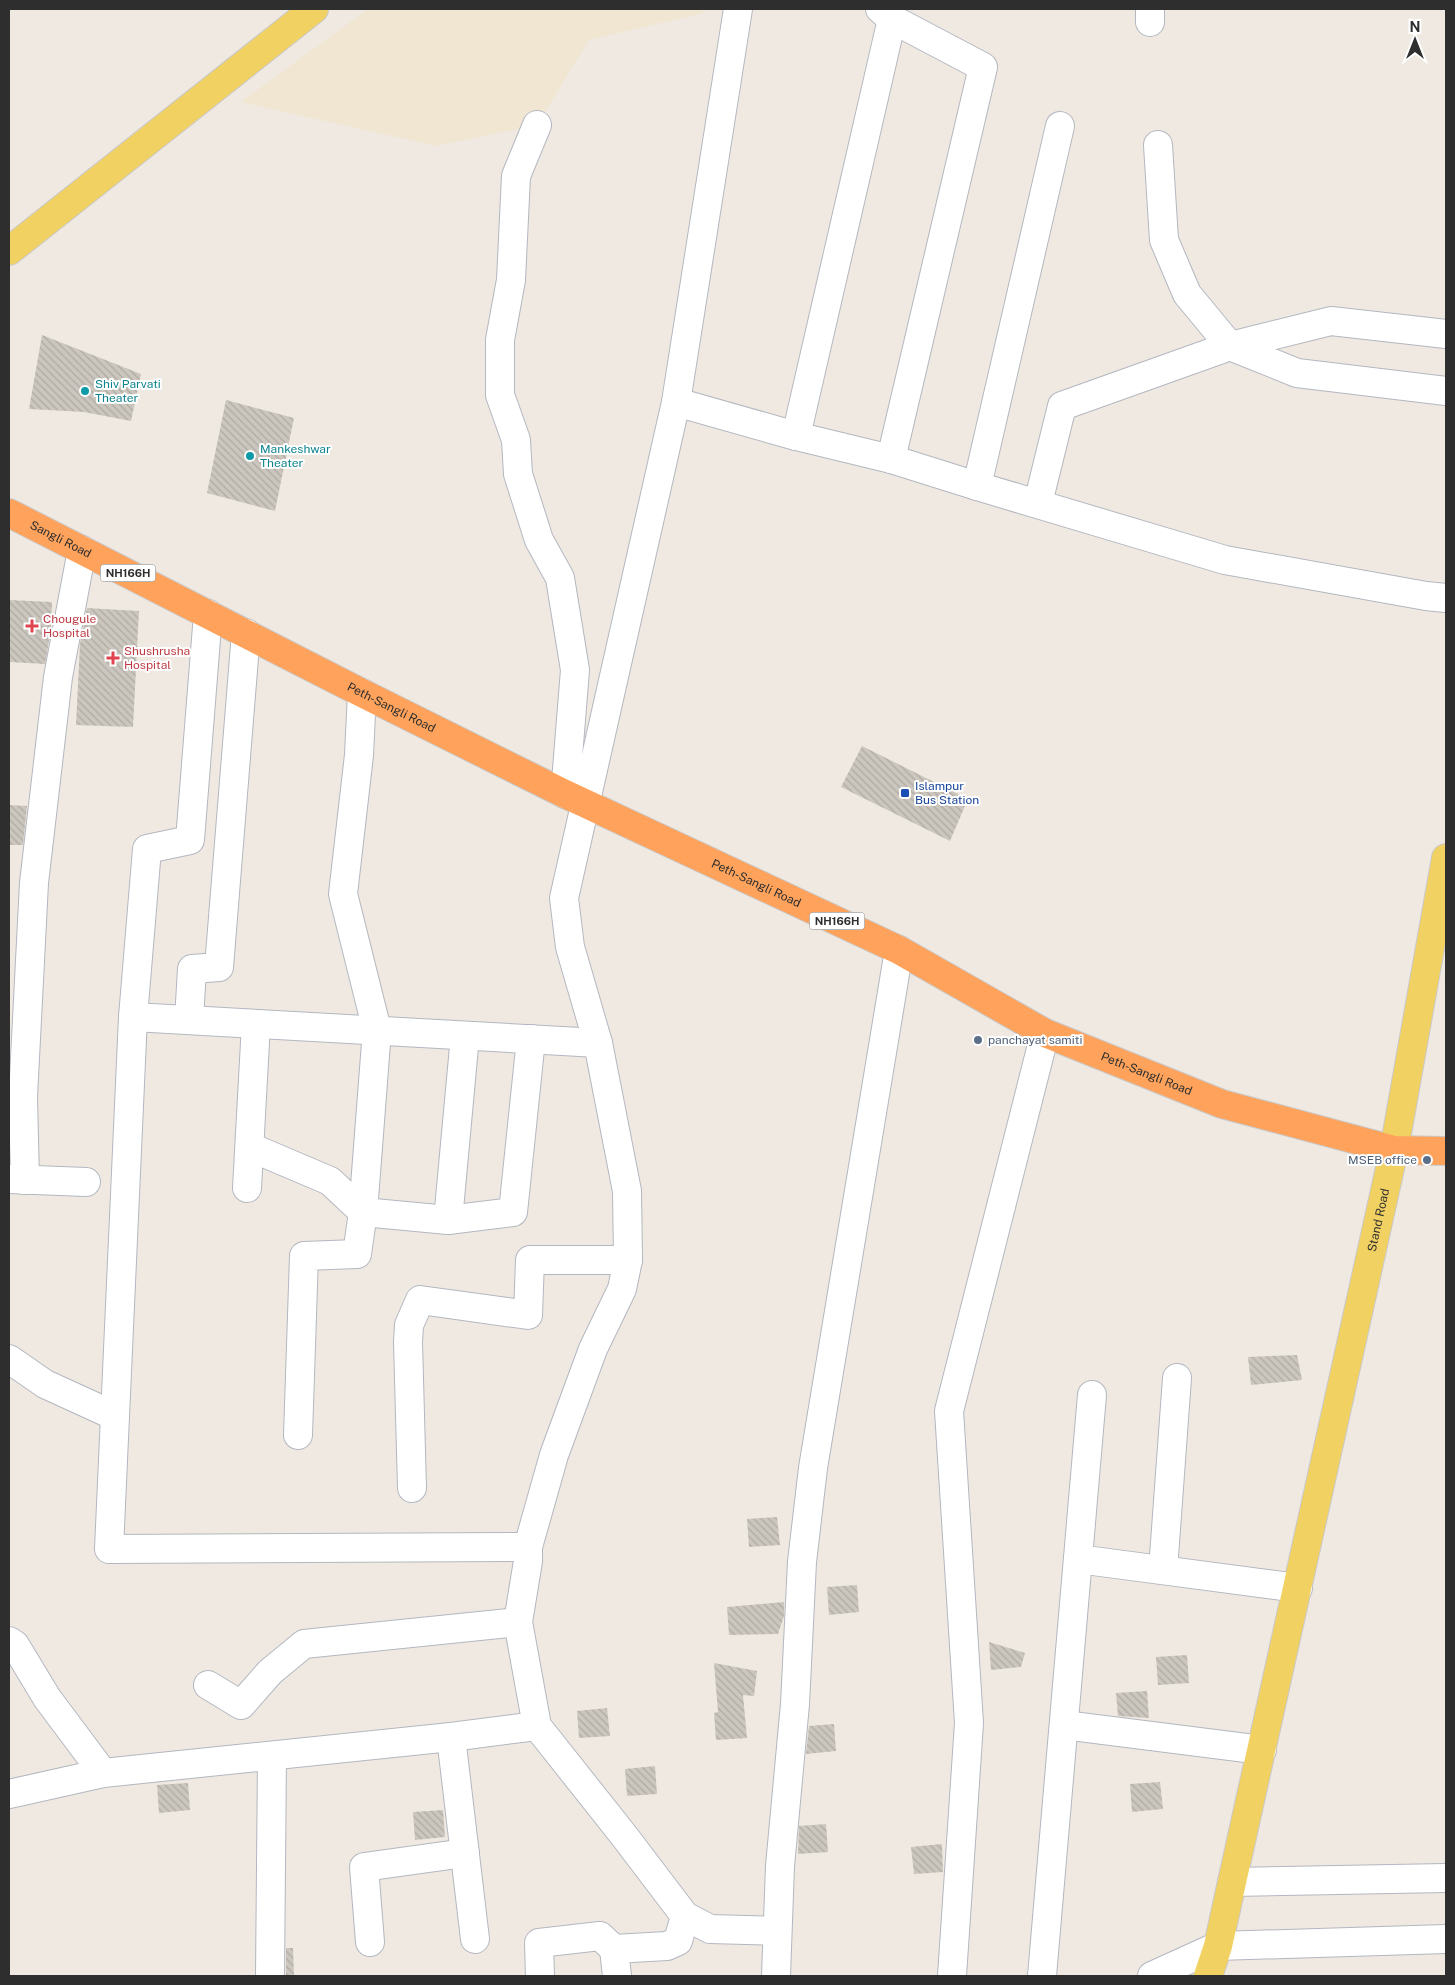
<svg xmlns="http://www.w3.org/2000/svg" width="1455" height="1985" font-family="'Public Sans',sans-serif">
  <defs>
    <pattern id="building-back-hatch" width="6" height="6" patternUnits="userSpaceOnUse" patternTransform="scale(1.25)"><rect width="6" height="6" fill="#cbc7bf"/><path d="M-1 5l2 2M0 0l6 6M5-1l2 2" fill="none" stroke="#afaba4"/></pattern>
  </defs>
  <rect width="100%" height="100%" fill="#efe9e1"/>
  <polygon fill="#f0e6d1" points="368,9 703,9 703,13 589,40 537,125 436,146 241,102"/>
  <g fill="url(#building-back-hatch)">
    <polygon points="42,335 141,374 131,421 84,412 29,409"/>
    <polygon points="226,400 294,418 275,511 207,493"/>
    <polygon points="9,600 52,602 51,629 45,664 9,662"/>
    <polygon points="87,608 139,611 133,727 76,725 80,644"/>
    <polygon points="862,746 968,799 950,841 841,787"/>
    <polygon points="9,805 27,806 23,845 9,845"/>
    <polygon points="1297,1355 1302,1380 1251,1385 1248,1357"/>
    <polygon points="777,1517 780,1545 749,1547 747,1519"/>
    <polygon points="857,1585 859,1612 829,1615 827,1587"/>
    <polygon points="784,1602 784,1616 778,1634 729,1635 727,1607"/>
    <polygon points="989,1642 1025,1653 1021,1667 991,1670"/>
    <polygon points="1187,1655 1189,1683 1158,1685 1156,1657"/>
    <polygon points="714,1663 757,1671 754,1696 743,1695 747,1738 716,1740 714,1713 718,1712"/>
    <polygon points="1147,1691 1149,1718 1118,1716 1116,1693"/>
    <polygon points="607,1708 610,1736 579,1738 577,1711"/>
    <polygon points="834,1724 836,1751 806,1754 809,1726"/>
    <polygon points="655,1766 657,1794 627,1796 625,1769"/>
    <polygon points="1160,1782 1163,1809 1132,1812 1130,1784"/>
    <polygon points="188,1783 190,1810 159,1813 157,1785"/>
    <polygon points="443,1810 445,1837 415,1840 413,1812"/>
    <polygon points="826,1824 828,1852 798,1854 799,1826"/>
    <polygon points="942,1844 943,1872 914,1874 911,1847"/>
    <polygon points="286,1948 293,1948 294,1976 286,1976"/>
  </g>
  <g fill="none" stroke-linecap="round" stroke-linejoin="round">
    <g stroke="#b4b7c1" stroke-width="30">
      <g id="minor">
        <polyline points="738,9 676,402 564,898 570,947 598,1043 627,1191 628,1260 622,1289 593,1349 554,1455 528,1547 528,1561 518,1622 537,1726 625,1837 685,1916 710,1929 777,1931"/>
        <polyline points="880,9 892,19 983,67 891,459"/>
        <polyline points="1150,22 1150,9"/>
        <polyline points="537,125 516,176 511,280 500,340 500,395 516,440 518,474 539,540 560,578 575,670 565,794"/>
        <polyline points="1230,346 1297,373 1446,391"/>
        <polyline points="1230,346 1331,321 1446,334"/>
        <polyline points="676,402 796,436 891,459 977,486 1225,560 1426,596 1446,598"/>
        <polyline points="796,436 892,19"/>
        <polyline points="977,486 1060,126"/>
        <polyline points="1038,503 1062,406 1230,346 1187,294 1164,240 1158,145"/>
        <polyline points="208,614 190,840 147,849 133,1017 109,1549 528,1547"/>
        <polyline points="133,1017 598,1043"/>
        <polyline points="189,1020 192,969 219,967 246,633"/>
        <polyline points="250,1147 330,1181 363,1212 448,1220 513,1212 531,1039"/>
        <polyline points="9,1179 86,1182"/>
        <polyline points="25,1180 23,1097 34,883 58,677 82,550"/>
        <polyline points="247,1188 256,1024"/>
        <polyline points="448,1220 465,1036"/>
        <polyline points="9,1359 45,1384 115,1416"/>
        <polyline points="298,1435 304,1256 357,1254 363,1212 377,1030 343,894 359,755 362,693"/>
        <polyline points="412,1488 408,1342 409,1325 420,1300 528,1315 530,1260 628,1260"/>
        <polyline points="1078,1559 1298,1588"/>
        <polyline points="1163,1570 1177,1378"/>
        <polyline points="9,1641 15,1645 47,1698 103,1773"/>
        <polyline points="208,1685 241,1705 270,1672 304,1644 518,1622"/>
        <polyline points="1064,1725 1262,1750"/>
        <polyline points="451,1737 475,1939"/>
        <polyline points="9,1794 103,1773 451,1737 537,1726"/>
        <polyline points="1232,1882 1446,1878"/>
        <polyline points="370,1942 364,1867 465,1853"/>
        <polyline points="614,1949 617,1976"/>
        <polyline points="270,1976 272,1756"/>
        <polyline points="540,1976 539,1943 600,1936 614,1949 667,1946 678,1941 685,1916"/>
        <polyline points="776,1976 780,1866 795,1704 802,1562 813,1468 899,950"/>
        <polyline points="952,1976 969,1723 949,1411 1045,1033"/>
        <polyline points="1042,1976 1092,1395"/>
        <polyline points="1152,1976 1218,1946 1446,1939"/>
      </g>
    </g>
    <g stroke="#c9c9c9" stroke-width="30">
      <g id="major">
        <polyline points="9,251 314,9"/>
        <path id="s1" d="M1208,1976L1218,1946L1232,1882L1394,1150L1446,858"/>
      </g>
    </g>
    <g stroke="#c9c9c9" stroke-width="30">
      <g id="highway">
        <path id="s2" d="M9,513L362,693L565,794L899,950L1045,1033L1222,1104L1394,1150L1446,1151"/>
      </g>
    </g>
    <use href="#minor" stroke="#fff" stroke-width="28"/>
    <use href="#major" stroke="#f2d163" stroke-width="28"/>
    <use href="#highway" stroke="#ffa35c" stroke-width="28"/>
  </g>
  <g fill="#0f9aa8" stroke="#fff" stroke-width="2">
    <circle cx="85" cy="391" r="5"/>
    <circle cx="250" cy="456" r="5"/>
  </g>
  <g fill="#e0444e" stroke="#fff" stroke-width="2">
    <path d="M29.5 618.5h5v5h5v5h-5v5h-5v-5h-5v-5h5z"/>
    <path d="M110.5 650.5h5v5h5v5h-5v5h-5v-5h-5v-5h5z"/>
  </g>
  <rect fill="#1a4fb4" stroke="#fff" stroke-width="2" x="900" y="788" width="10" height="10" rx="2.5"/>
  <g fill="#5c6f8a" stroke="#fff" stroke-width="2">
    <circle cx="978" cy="1040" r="5"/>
    <circle cx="1427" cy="1160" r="5"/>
  </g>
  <g text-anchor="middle" stroke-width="4" stroke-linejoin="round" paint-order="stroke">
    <g fill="#fff" stroke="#6d6d6d" stroke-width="1">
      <rect x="100.5" y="564.5" width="55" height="17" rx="4"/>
      <rect x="809.5" y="912.5" width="55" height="17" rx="4"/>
    </g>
    <g font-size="11" font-weight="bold" fill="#2e2e2e">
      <text x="128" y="577">NH166H</text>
      <text x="837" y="925">NH166H</text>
    </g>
    <g font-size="12" fill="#0d838f" stroke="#fff" text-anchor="start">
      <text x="95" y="388">Shiv Parvati<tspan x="95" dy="14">Theater</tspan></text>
      <text x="260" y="453">Mankeshwar<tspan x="260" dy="14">Theater</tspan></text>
    </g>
    <g font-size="12" fill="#2e2e2e" stroke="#fff">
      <text dy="4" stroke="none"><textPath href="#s2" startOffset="58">Sangli Road</textPath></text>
      <text dy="4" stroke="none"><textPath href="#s2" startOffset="429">Peth-Sangli Road</textPath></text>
      <text dy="4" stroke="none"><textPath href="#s2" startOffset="834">Peth-Sangli Road</textPath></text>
      <text dy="4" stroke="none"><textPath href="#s2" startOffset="1269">Peth-Sangli Road</textPath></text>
      <text dy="4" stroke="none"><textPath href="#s1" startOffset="775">Stand Road</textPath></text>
    </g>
    <g font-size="12" fill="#be3a42" stroke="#fff" text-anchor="start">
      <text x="43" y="623">Chougule<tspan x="43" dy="14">Hospital</tspan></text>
      <text x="124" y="655">Shushrusha<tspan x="124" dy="14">Hospital</tspan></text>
    </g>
    <g font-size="12" fill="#164399" stroke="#fff" text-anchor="start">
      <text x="915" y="790">Islampur<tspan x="915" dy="14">Bus Station</tspan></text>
    </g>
    <g font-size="12" fill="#4e5e75" stroke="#fff" text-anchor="start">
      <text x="988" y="1044">panchayat samiti</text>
      <text x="1417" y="1164" text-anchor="end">MSEB office</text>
    </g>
  </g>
  <rect width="1455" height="1985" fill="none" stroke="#2e2e2e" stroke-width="20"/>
  <g transform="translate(1415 40)" stroke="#ffffff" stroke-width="4" paint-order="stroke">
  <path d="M0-4L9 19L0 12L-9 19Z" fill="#2e2e2e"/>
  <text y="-8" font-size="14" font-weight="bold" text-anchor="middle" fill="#2e2e2e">N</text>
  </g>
</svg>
